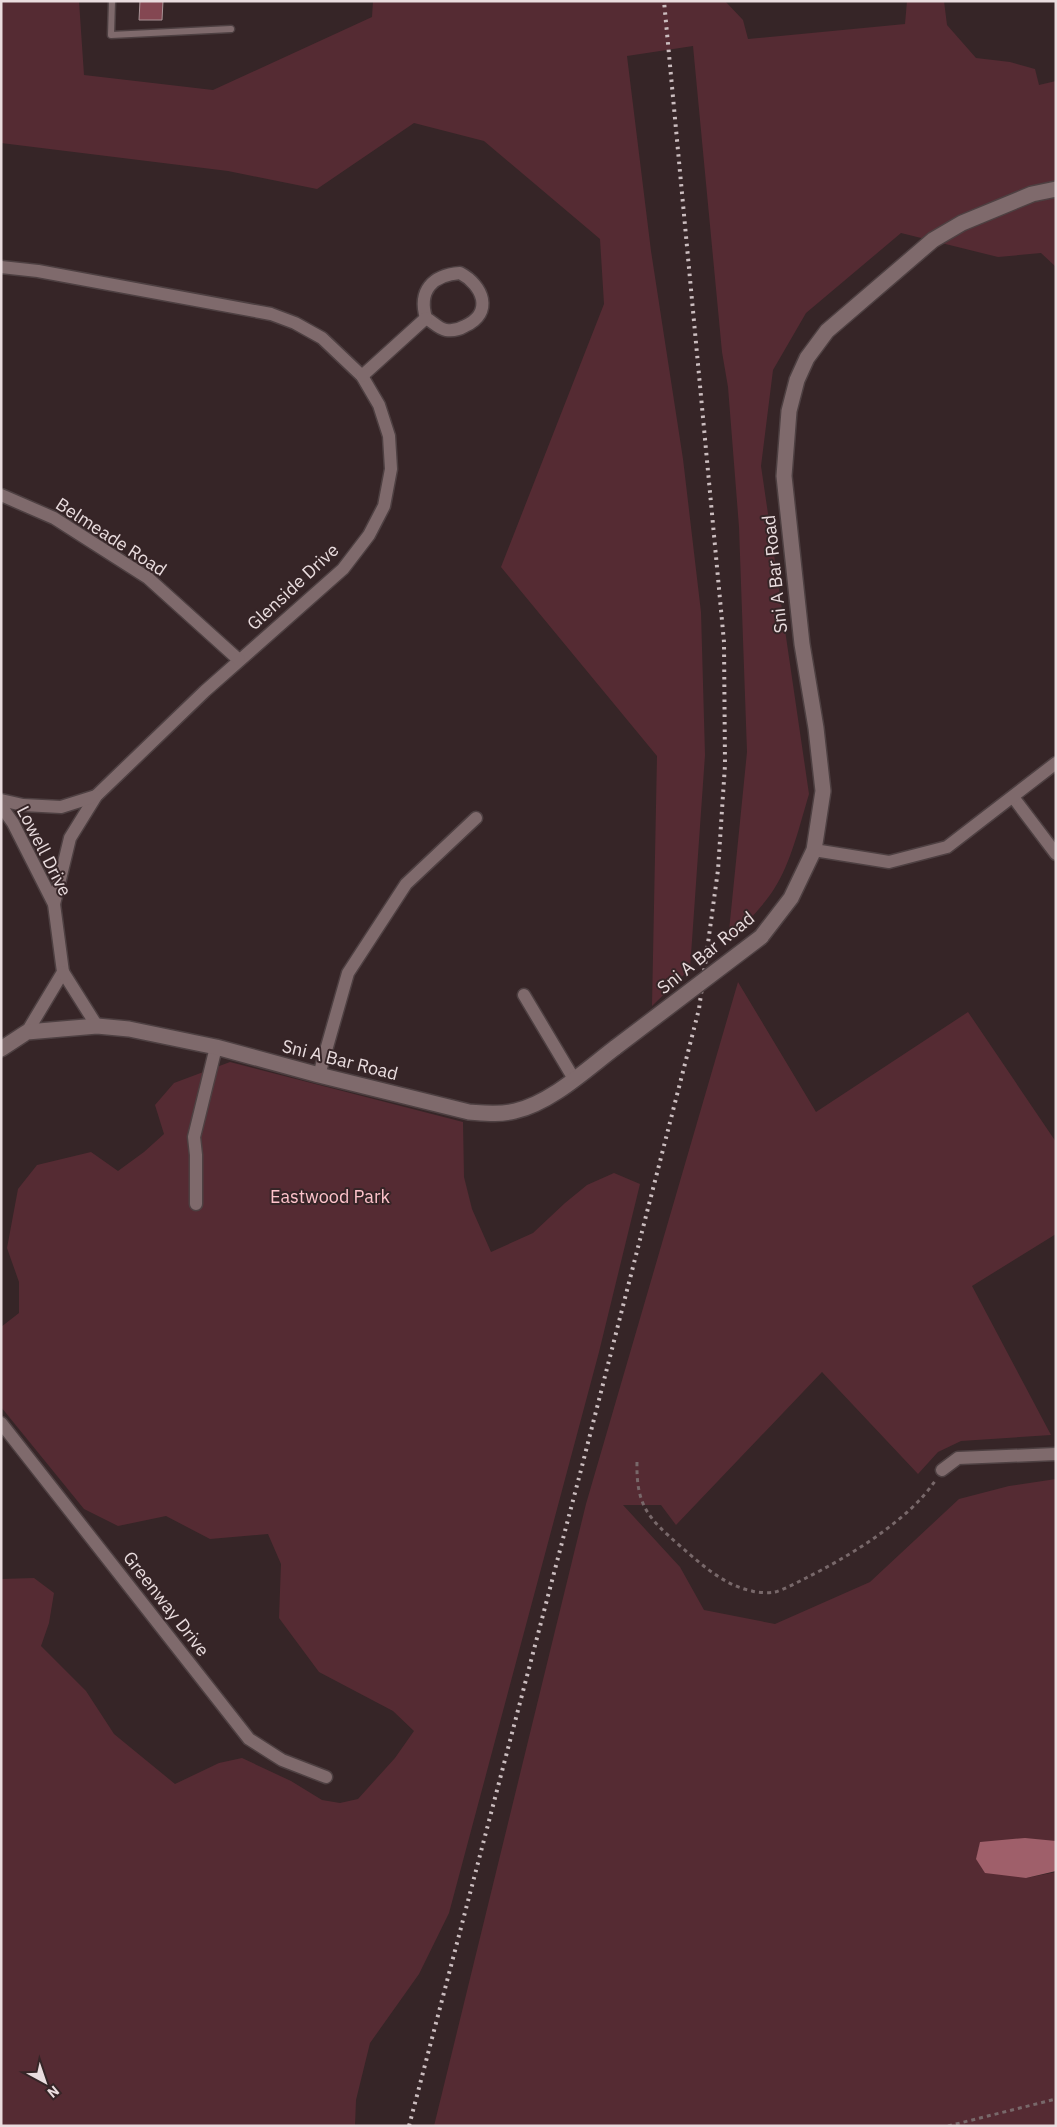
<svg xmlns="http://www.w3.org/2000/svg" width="1057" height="2127" font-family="'IBM Plex Sans',sans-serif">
  <rect width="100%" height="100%" fill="#362527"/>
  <g fill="#552b33">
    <path d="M1,1H79L84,75L213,90L372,17L373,1H725L743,20L748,39L905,24L907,1H944L947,25L976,58L1010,62L1035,69L1039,85L1056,81V267L1041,253L998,257L901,233L806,313L773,370L761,466L809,794C800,824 791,863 774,889C762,908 744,925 728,941L747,752L739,527L728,387L722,352L693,46L627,56L651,251L683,459L701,612L705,755L690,969L652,1006L657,756L501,567L604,304L600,239L484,141L414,123L317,189L228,171L1,143Z"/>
    <polygon points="738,982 816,1112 968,1012 1056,1142 1056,1234 972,1286 1051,1435 961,1441 938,1452 918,1474 822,1372 676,1525 661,1505 623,1505 680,1567 704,1610 775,1624 870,1582 959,1499 1009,1486 1056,1479 1056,1841 1026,1878 1056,1872 1056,2126 434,2126 586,1504"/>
    <polygon points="230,1062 463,1122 464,1177 472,1209 491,1252 533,1233 565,1203 587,1185 614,1173 640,1184 599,1352 449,1913 419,1974 370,2043 356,2100 355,2126 1,2126 1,1579 34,1578 54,1593 49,1623 41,1646 86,1691 114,1734 175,1784 219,1763 242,1758 291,1781 322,1800 340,1803 358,1799 395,1758 414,1731 393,1711 319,1672 279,1618 281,1564 268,1534 210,1539 166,1516 118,1526 84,1509 1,1407 1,1327 19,1313 19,1282 7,1248 18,1189 37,1165 91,1152 118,1171 144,1152 164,1134 155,1105 174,1083"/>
  </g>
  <polygon fill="#9f5f6a" points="1025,1838 1056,1841 1056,1871 1026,1878 985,1873 976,1859 980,1842"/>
  <polygon fill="#844752" stroke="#a89295" points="140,1 163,1 162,20 139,20"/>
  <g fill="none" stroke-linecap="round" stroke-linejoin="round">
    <g stroke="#4e4042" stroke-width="9">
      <polyline id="lane" points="112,1 111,35 231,29"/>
    </g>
    <g stroke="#4e4042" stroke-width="15">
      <g id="street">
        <polyline points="1,267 38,271 271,314 295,323 322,338 362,376 379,405 389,436 391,469 384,506 369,535 343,569 205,691 96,796 70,838 54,904"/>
        <path d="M460,273C483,285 494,313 465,326C460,329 453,331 446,330C439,329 433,322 426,318C418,291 432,275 460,273Z"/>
        <polyline points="362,376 426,318"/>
        <polyline points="1,495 54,518 148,578 239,660"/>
        <polyline points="1013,797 1056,854"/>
        <polyline points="1,800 23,805 61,807 96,796"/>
        <polyline points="1,806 13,823 54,904 63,972 27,1032"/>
        <polyline points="814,850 889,862 947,847 1056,763"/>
        <polyline points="63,972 97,1026"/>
        <polyline points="524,995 574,1079"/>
        <polyline points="319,1075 348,973 406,884 476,818"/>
        <polyline points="196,1204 196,1155 194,1137 216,1047"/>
        <polyline points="1,1423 249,1739 282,1760 326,1777"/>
        <polyline points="942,1470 958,1458 1056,1454"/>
      </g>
    </g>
    <g stroke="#4e4042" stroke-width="18">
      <g id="secondary">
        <polyline points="761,937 791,898 814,850 823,791 816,728 802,644 784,476 789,411 797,380 807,358 827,331 933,240 962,223 1032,194 1056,189"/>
        <path d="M1,1049L27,1032L97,1026L129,1029L216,1047L319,1075L469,1112C484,1113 499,1115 515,1111C551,1103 587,1069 616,1047"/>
      </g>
    </g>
    <g stroke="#78686a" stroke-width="3" stroke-dasharray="4 4" stroke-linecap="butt">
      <path d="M637,1462C636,1505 648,1518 679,1545C701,1564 723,1585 752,1591C758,1593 768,1593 775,1592C785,1589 796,1583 806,1578C848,1557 908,1521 935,1481"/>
      <polyline points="948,2126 1056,2099"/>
    </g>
    <use href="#lane" stroke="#7f6a6c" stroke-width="6"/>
    <use href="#street" stroke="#7f6a6c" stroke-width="12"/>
    <use href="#secondary" stroke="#7f6a6c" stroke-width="15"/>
    <polyline stroke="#cbbdbf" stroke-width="4" stroke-dasharray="2.5 5" stroke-linecap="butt" points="409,2126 581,1470 699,1009 718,870 725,765 724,642 664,1"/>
    <g stroke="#4e4042" stroke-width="18" stroke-linecap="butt">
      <polyline id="secondary-bridge" points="616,1047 761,937"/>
    </g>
    <use href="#secondary-bridge" stroke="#7f6a6c" stroke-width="15"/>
  </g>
  <g text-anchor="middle" stroke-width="4" stroke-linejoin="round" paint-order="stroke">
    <g font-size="18" fill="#eadddf" stroke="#362527">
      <text transform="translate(111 537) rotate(33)" y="6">Belmeade Road</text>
      <text transform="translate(775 574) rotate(-96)" y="6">Sni A Bar Road</text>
      <text transform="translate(293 587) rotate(-43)" y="6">Glenside Drive</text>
      <text transform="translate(44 851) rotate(63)" y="6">Lowell Drive</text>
      <text transform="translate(706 953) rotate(-39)" y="6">Sni A Bar Road</text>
      <text transform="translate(340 1060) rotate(14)" y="6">Sni A Bar Road</text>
      <text transform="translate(166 1604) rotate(52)" y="6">Greenway Drive</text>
    </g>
    <g font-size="18" fill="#fec3cb" stroke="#362527">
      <text x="330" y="1203">Eastwood Park</text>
    </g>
  </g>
  <rect width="1057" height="2127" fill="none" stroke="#eadddf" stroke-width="5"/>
  <g transform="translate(45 2082) rotate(140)" stroke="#362527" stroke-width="4" paint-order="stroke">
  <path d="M0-4L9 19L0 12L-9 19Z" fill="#eadddf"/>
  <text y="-8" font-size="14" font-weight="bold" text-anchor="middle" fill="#eadddf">N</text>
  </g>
</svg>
